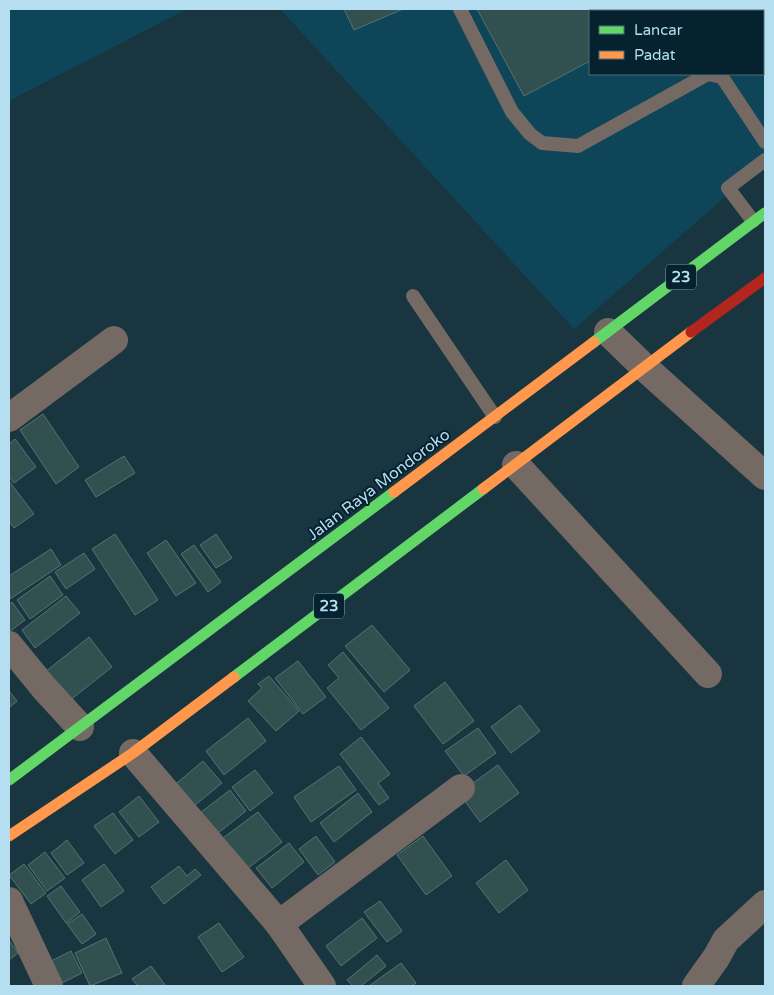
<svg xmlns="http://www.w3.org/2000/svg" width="774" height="995" font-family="'Varela Round',sans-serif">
  <rect width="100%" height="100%" fill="#193540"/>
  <g fill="#0f4558" fill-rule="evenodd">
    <polygon points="9,9 187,9 9,101"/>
    <path d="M280,9H765V162L574,329ZM590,11H763V74H590Z"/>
  </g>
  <g fill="#325050" stroke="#547372">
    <polygon points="344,9 403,9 354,30"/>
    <polygon points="477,9 647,9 648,11 590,11 590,61 524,96"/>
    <polygon points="43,414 79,467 56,484 20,430"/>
    <polygon points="15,439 36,467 14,483 9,477 9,444"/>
    <polygon points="124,456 135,473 96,497 85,480"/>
    <polygon points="9,481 34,514 14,528 9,521"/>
    <polygon points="115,534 158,600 135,615 92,549"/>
    <polygon points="216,534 232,558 216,568 200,545"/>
    <polygon points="166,540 196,583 176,596 147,553"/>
    <polygon points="194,545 221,582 208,592 181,554"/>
    <polygon points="51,549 61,565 10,599 9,576"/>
    <polygon points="84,553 95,569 66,589 55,572"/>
    <polygon points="50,576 63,595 30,619 17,600"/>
    <polygon points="66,596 80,613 35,648 22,630"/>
    <polygon points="12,602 25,620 9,632 9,605"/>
    <polygon points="372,625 410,670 384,692 345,646"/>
    <polygon points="89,637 112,667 69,701 45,672"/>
    <polygon points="343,652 389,708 361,730 327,688 339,678 328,665"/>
    <polygon points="298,661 326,697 303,714 275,678"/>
    <polygon points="269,676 299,711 276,731 248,701 262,688 258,684"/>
    <polygon points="445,682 474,721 443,744 414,706"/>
    <polygon points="9,691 17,701 9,708"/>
    <polygon points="520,705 540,731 511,753 491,727"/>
    <polygon points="248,718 266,741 224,775 206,751"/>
    <polygon points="478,728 496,753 464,776 445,751"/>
    <polygon points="361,737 390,774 378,783 389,798 379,805 340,754"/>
    <polygon points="203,761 222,783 189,810 171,788"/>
    <polygon points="498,765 519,793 480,822 459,793"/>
    <polygon points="339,766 356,790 311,822 294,797"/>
    <polygon points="255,770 273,793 250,811 232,787"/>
    <polygon points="230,790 246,811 213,837 196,816"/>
    <polygon points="358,793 372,812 334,842 320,823"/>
    <polygon points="139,796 159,822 139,837 119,812"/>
    <polygon points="258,812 282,842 243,872 219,841"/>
    <polygon points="113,813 133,840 115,854 94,826"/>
    <polygon points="316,836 335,862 318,875 299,849"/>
    <polygon points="423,836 452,876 426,895 397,855"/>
    <polygon points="67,840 84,863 67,875 51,853"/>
    <polygon points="289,843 304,862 272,888 256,868"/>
    <polygon points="45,852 65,878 47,891 28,865"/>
    <polygon points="506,860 528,890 499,913 476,883"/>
    <polygon points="24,864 46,893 31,904 9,875"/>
    <polygon points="104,864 124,891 101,907 82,880"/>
    <polygon points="179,866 187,876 195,869 201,875 164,904 151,887"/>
    <polygon points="61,886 80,912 66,923 47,896"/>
    <polygon points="380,901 402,931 387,942 364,912"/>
    <polygon points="82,914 96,934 82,944 67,924"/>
    <polygon points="362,918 377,938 341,966 326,946"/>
    <polygon points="219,923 244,957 222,972 198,937"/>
    <polygon points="106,938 122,973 90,986 75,953"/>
    <polygon points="9,940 18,953 9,960"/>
    <polygon points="71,951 82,973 58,985 47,963"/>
    <polygon points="377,955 386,966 361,986 353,986 347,980"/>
    <polygon points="401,963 416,983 412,986 369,986"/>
    <polygon points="151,966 166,986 138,986 132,979"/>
  </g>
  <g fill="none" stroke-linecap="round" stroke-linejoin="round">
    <g stroke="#756963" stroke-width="14">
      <polyline points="460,9 512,112 530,134 542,143 578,146 708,74 722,77 765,142"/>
      <polyline points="752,9 753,11"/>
      <polyline points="763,31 765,36"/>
      <polyline points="753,221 728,188 765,160"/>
      <polyline points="413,296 495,417"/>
    </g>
    <g stroke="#756963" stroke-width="28">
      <polyline points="608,332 644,367 765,476"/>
      <polyline points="9,418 114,340"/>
      <polyline points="516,465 708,674"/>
      <polyline points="9,645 45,689 80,727"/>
      <polyline points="133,753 279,924 322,986"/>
      <polyline points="9,901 49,986"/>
      <polyline points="279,924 461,788"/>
      <polyline points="696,986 716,958 726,940 765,904"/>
    </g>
    <g stroke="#63d668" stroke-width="11">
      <polyline points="594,342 765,213"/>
      <polyline points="234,677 483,489"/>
      <polyline points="9,780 394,492"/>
    </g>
    <g stroke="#ff974d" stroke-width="11">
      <polyline points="483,489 691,332"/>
      <polyline points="394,492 594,342"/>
      <polyline points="9,836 133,753 234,677"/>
    </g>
    <polyline stroke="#b3261e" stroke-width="11" points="691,332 765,278"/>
  </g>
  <g text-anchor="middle" stroke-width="4" stroke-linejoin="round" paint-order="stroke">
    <g fill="#05222e" stroke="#80a6b6" stroke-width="1">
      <rect x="666" y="264.5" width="30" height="25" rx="4"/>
      <rect x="314" y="593.5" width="30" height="25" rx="4"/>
    </g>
    <g font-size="15" font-weight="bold" fill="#b5def1">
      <text x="681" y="282">23</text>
      <text x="329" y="611">23</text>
    </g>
    <g font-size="16" fill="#b5def1" stroke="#05222e">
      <text transform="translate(378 484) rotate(-37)" y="6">Jalan Raya Mondoroko</text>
    </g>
  </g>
  <rect width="774" height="995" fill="none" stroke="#b5def1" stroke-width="20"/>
  <rect x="589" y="10" width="175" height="65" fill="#05222e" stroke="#4b6d7c"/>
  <rect x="599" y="26" width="25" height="8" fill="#63d668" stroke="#4b6d7c"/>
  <text x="634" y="35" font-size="15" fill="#b5def1">Lancar</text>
  <rect x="599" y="51" width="25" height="8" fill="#ff974d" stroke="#4b6d7c"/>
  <text x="634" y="60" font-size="15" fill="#b5def1">Padat</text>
</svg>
